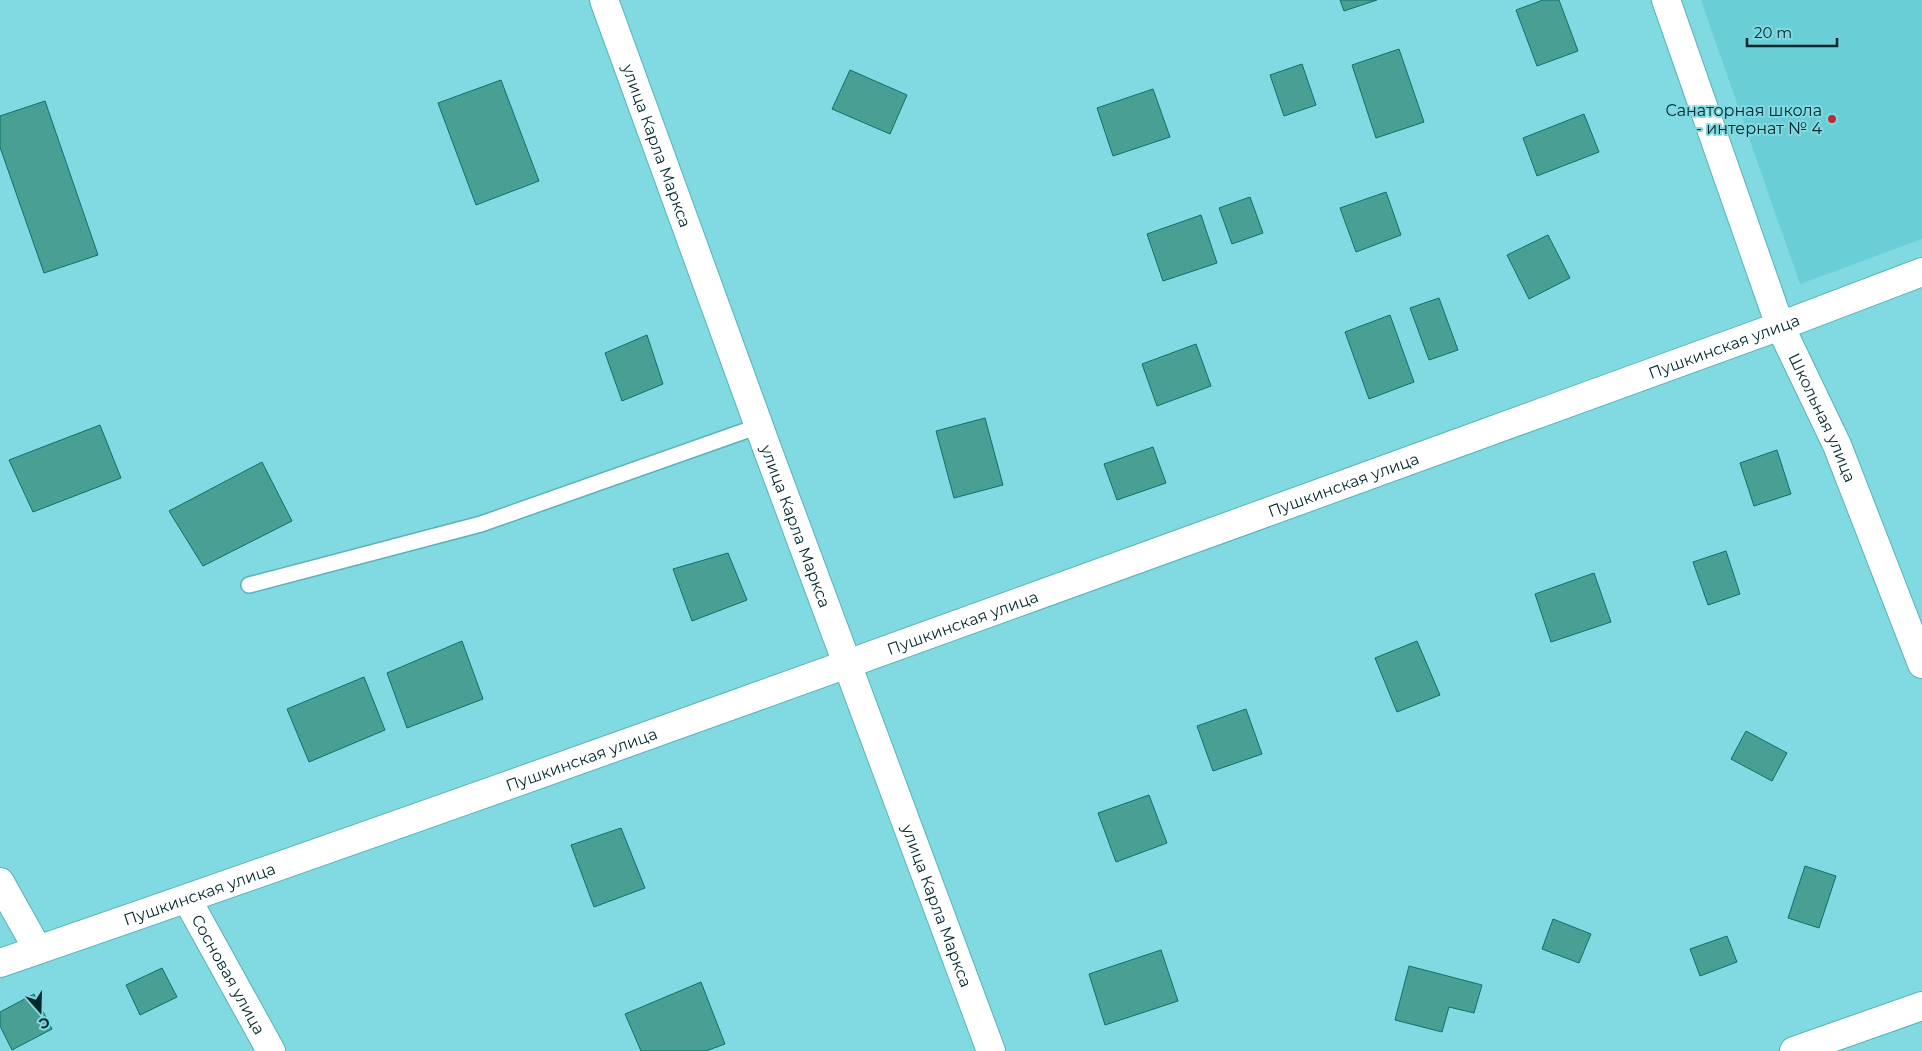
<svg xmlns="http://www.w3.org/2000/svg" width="1922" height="1051" font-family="Montserrat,sans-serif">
  <rect width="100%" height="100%" fill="#81d9e1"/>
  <polygon fill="#69ced6" points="1701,0 1922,0 1922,239 1800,284"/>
  <g fill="#499f93" stroke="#0c7267">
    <polygon points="1340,0 1377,0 1344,11"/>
    <polygon points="1543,0 1559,0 1578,51 1537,66 1516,10"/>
    <polygon points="1399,49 1424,122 1376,138 1352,65"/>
    <polygon points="1302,64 1316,105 1284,116 1270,75"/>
    <polygon points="850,70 907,95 890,134 832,109"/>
    <polygon points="501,80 539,181 476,205 438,103"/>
    <polygon points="1153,89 1170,137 1113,156 1097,108"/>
    <polygon points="45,101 98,255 44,273 0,147 0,116"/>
    <polygon points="1584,114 1599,152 1537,176 1523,138"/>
    <polygon points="1386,192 1401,235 1356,252 1340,208"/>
    <polygon points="1250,197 1263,233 1232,244 1219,208"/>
    <polygon points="1201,215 1217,263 1163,281 1147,234"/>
    <polygon points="1548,235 1570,278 1529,299 1507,255"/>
    <polygon points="1439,298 1458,350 1429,360 1410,308"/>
    <polygon points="1390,315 1414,382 1369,399 1345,332"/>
    <polygon points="647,335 663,384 622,401 605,353"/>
    <polygon points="1196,344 1211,386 1157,406 1142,364"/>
    <polygon points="985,418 1003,485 954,498 936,431"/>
    <polygon points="100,425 121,478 33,512 9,460"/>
    <polygon points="1153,447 1166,483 1117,500 1104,464"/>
    <polygon points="1777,450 1791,494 1754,506 1740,463"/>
    <polygon points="262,462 292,521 203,566 169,511"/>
    <polygon points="1726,551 1740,594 1708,605 1693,562"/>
    <polygon points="728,553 747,600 692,621 673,569"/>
    <polygon points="1594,573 1611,622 1551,642 1535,594"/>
    <polygon points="462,641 483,699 407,728 387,673"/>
    <polygon points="1417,641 1440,695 1397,712 1375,658"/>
    <polygon points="364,677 385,730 309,762 287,709"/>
    <polygon points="1246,709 1262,754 1213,771 1197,726"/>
    <polygon points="1746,731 1787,753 1772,781 1731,759"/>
    <polygon points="1149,795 1167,843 1116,862 1098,813"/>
    <polygon points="621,828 645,888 594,907 571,845"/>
    <polygon points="1805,866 1836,876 1819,928 1788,918"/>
    <polygon points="1553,919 1591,934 1579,963 1542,949"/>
    <polygon points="1727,936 1737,962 1700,976 1690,949"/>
    <polygon points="1161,950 1178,1001 1105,1025 1089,974"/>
    <polygon points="1409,966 1482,985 1474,1013 1449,1007 1442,1032 1395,1020"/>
    <polygon points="162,968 177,997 140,1015 126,985"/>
    <polygon points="701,982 725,1044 706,1051 641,1051 625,1014"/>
    <polygon points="34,994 52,1029 12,1050 0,1026 0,1012"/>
  </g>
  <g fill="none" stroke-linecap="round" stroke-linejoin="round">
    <g stroke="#59b2b9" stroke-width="18">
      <polyline id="lane" points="249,585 481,524 759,426"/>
    </g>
    <g stroke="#59b2b9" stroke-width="30">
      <g id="street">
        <path id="s1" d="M604,0L768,451L991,1051"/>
        <path id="s2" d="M1780,326L1837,445L1922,664"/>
        <polyline points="0,882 38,950"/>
        <path id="s3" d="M187,899L271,1051"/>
        <polyline points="1794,1051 1922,1006"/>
      </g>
    </g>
    <g stroke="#59b2b9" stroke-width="30">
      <g id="secondary">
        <polyline points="1666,0 1780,326"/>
        <path id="s4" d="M0,963C596,758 1187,541 1780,326L1922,272"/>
      </g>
    </g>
    <use href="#lane" stroke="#fff" stroke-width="15"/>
    <use href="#street" stroke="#fff" stroke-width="28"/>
    <use href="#secondary" stroke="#fff" stroke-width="28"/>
  </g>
  <circle fill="#bb2a34" stroke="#81d9e1" stroke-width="2" cx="1832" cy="119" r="5"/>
  <g text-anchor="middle" stroke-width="4" stroke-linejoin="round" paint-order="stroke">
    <g font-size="16" fill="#00272b" stroke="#81d9e1" text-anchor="end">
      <text x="1822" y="116">Санаторная школа<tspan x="1822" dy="18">- интернат № 4</tspan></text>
    </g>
    <g font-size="16" fill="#00272b" stroke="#81d9e1">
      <text dy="6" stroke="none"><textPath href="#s1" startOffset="155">улица Карла Маркса</textPath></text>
      <text dy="6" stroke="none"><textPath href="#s4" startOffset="1831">Пушкинская улица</textPath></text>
      <text dy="6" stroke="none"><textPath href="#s2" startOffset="101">Школьная улица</textPath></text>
      <text dy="6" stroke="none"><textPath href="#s4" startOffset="1426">Пушкинская улица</textPath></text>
      <text dy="6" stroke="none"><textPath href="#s1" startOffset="560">улица Карла Маркса</textPath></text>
      <text dy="6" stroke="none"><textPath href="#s4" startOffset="1021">Пушкинская улица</textPath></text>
      <text dy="6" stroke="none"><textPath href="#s4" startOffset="616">Пушкинская улица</textPath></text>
      <text dy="6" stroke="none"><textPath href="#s4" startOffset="211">Пушкинская улица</textPath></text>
      <text dy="6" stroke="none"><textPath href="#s1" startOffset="965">улица Карла Маркса</textPath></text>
      <text dy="6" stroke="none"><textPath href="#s3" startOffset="86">Сосновая улица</textPath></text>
    </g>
  </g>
  <g transform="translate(40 1011) rotate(160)" stroke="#81d9e1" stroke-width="4" paint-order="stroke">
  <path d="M0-4L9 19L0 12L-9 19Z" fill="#00272b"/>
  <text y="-8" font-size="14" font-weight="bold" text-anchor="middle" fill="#00272b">С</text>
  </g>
  <path d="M1747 38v8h90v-8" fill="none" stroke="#00272b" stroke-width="2.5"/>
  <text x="1754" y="38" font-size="15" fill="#00272b" stroke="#81d9e1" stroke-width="4" paint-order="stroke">20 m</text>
</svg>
